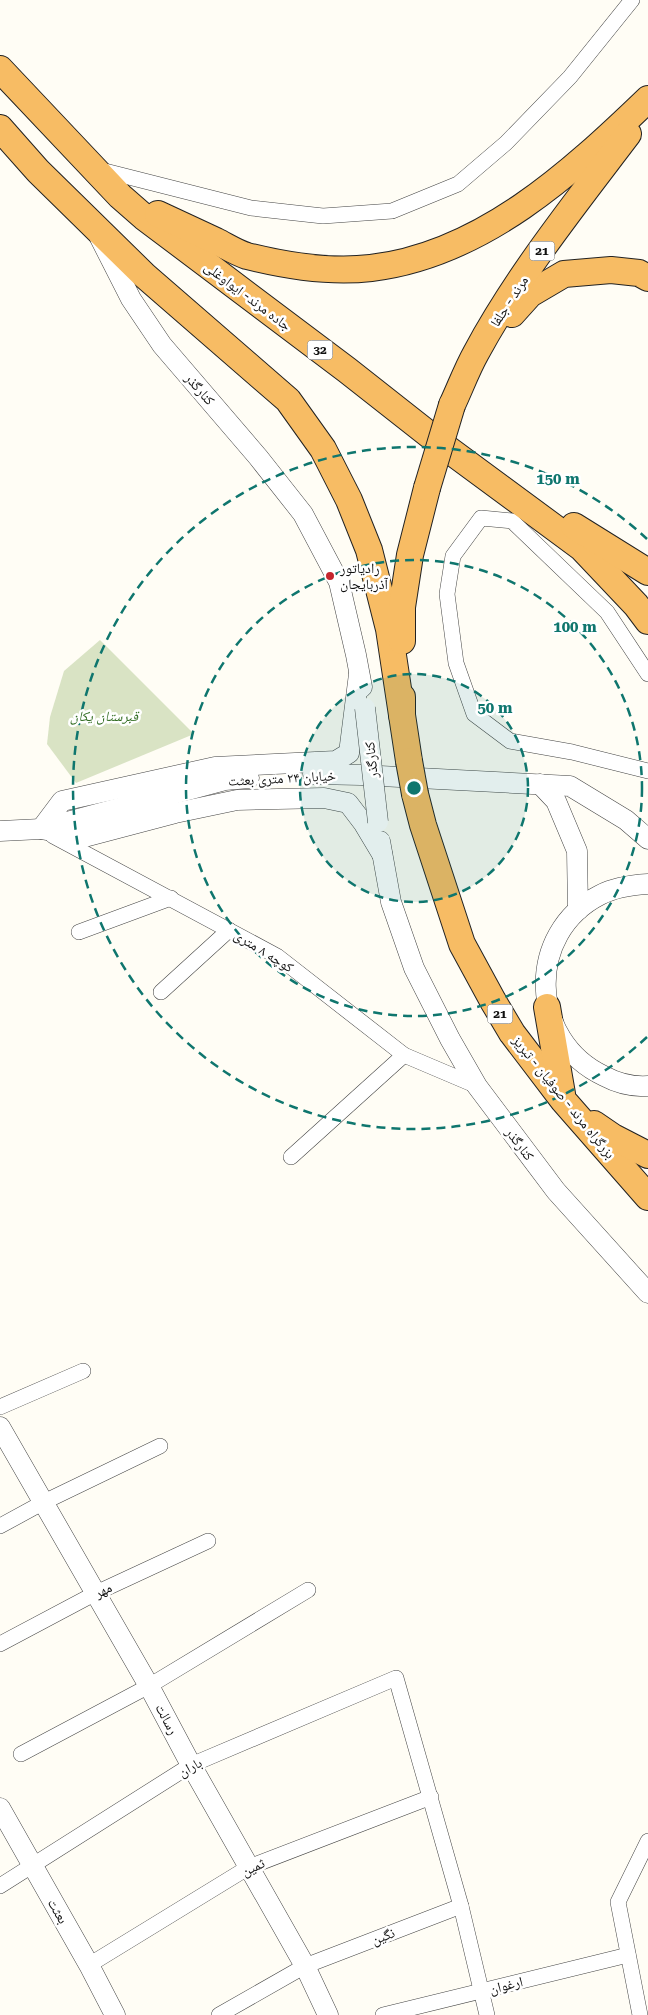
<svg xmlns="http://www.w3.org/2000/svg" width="648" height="2015" font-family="'Roboto Serif','Noto Naskh Arabic',serif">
  <rect width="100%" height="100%" fill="#fffdf5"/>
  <polygon fill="#d9e3c4" points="100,640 194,734 76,783 47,744 50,717 64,671"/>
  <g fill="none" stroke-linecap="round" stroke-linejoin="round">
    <g stroke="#444" stroke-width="16">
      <g id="minor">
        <polyline points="97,169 251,208 323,216 392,211 458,184 506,143 570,77 632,0"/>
        <polyline points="648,674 607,612 512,521 481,518 453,556 447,594 456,663 474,714 510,741 572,752 648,771"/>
        <polyline points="53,836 277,956 404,1055 477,1086"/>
        <polyline points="79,932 171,898"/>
        <polyline points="161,992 229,930"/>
        <polyline points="291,1157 404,1055"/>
        <polyline points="0,1407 83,1371"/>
        <polyline points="0,1526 44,1502 160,1446"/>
        <polyline points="0,1644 96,1593 208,1541"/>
        <polyline points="21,1754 149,1686 308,1590"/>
        <polyline points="0,1886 191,1765 396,1678 461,1906 487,2015"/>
        <polyline points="89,1965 249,1867 431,1797"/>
        <polyline points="219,2015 305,1966 461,1906"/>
        <polyline points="383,2015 628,1955"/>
        <polyline points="640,2015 618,1902 648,1841"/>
      </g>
    </g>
    <g stroke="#444" stroke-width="21">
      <g id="tertiary">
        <polyline points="100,238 131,299 162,345 258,457 303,514 339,582 356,655 362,687"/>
        <polyline points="359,674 349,753 336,761 215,767 62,801 41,829 84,837 175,813 237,800 324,798 348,803 364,824 382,854"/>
        <polyline points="313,774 361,775 570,786 626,820 648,839"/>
        <polyline points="540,784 556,801 577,851 578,910"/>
        <polyline points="0,831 41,829 225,780 249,778"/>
        <polyline points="380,841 391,902 414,968 450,1039 477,1086 556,1191 648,1293"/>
        <path d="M648,884C631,885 615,887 600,895C525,933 529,1041 604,1076C617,1083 633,1087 648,1086"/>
        <polyline points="0,1427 149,1686 191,1765 305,1966 328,2015"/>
        <polyline points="0,1808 89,1965 115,2015"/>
      </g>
    </g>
    <g stroke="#222" stroke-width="28">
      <g id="trunk">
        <polyline points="0,69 120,196 144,217 347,370 441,444 582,548 636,605 648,621"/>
        <polyline points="0,128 38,171 144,275 288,400 323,449 349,500 369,550 389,629 402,715"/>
        <path d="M158,214C177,223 197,232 216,241C226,246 237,253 247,256C287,266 330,273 371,268C482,255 571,173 648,99"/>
        <polyline points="512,314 530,294 564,274 611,270 639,273 648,278"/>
        <path d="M452,405C460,388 467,369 476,353C518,275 575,204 628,134"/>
        <polyline points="574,526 648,572"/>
        <polyline points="402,641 402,607 410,555 427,488"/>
        <polyline points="402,697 402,715 409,761"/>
        <polyline points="415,794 423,825 462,944 493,1001 512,1033 563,1100 648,1197"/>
        <polyline points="547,1007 562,1094"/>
        <polyline points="594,1124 613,1137 648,1155"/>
      </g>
    </g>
    <use href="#minor" stroke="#fff" stroke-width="15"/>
    <use href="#tertiary" stroke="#fff" stroke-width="20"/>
    <use href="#trunk" stroke="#f7bc64" stroke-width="26"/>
    <g stroke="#444" stroke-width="21" stroke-linecap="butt">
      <polyline id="tertiary-bridge" points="365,708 378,822"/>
    </g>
    <g stroke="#222" stroke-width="28" stroke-linecap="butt">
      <g id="trunk-bridge">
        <polyline points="427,488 452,405"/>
        <polyline points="409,761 415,794"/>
      </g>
    </g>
    <use href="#tertiary-bridge" stroke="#fff" stroke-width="20"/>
    <use href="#trunk-bridge" stroke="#f7bc64" stroke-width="26"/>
  </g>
  <circle cx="414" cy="788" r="114" fill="#0f766e" fill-opacity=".12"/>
  <g fill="none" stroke="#0f766e" stroke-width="2.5" stroke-dasharray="9 6">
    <circle cx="414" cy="788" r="114"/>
    <circle cx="414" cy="788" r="228"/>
    <path d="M647 1037A341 341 0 1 1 647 539"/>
  </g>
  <circle fill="#c4262e" stroke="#fff" stroke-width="2" cx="330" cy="576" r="5"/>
  <g text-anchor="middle" stroke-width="5" stroke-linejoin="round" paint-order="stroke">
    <g fill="#fff" stroke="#585858" stroke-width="1">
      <rect x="529.5" y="241.5" width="25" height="19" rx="4"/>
      <rect x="307.5" y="340.5" width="25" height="19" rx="4"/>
      <rect x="487.5" y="1004.5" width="25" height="19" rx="4"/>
    </g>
    <g font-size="12" font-weight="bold" fill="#111">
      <text x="542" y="255">21</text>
      <text x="320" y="354">32</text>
      <text x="500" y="1018">21</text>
    </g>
    <g font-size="14" fill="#111" stroke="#fff">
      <text transform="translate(248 296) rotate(37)" y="5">جاده مرند- ایواوغلی</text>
      <text transform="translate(509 301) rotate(-57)" y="5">مرند - جلفا</text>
      <text transform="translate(200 389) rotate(49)" y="5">کنارگذر</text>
      <text transform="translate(371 760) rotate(-96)" y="5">کنارگذر</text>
      <text transform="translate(282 778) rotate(-3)" y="5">خیابان ۲۴ متری بعثت</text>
      <text transform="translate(264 951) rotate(32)" y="5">کوچه ۸ متری</text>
      <text transform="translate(564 1097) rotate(51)" y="5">بزرگراه مرند - صوفیان - تبریز</text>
      <text transform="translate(520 1144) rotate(53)" y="5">کنارگذر</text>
      <text transform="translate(103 1590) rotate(-26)" y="5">مهر</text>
      <text transform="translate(167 1719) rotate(62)" y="5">رسالت</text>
      <text transform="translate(190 1767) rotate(-28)" y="5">باران</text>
      <text transform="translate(253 1867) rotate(-25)" y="5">ثمین</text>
      <text transform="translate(58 1911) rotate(60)" y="5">بعثت</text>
      <text transform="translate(383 1936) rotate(-21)" y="5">نگین</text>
      <text transform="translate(506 1985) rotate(-14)" y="5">ارغوان</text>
    </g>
    <g font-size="14" fill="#111" stroke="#fff" text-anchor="start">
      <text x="340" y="573">رادیاتور<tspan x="340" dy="16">آذربایجان</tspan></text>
    </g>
    <g font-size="14" font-style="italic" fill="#2f6b1f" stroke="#fff">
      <text x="104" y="721">قبرستان یکان</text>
    </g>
  </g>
  <circle cx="414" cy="788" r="8" fill="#0f766e" stroke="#fff" stroke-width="2.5"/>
  <g font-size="15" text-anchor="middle" font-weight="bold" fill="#0f766e" stroke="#fff" stroke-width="5" stroke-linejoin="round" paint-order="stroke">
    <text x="558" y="484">150 m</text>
    <text x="575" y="632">100 m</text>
    <text x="495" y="713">50 m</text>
  </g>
</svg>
